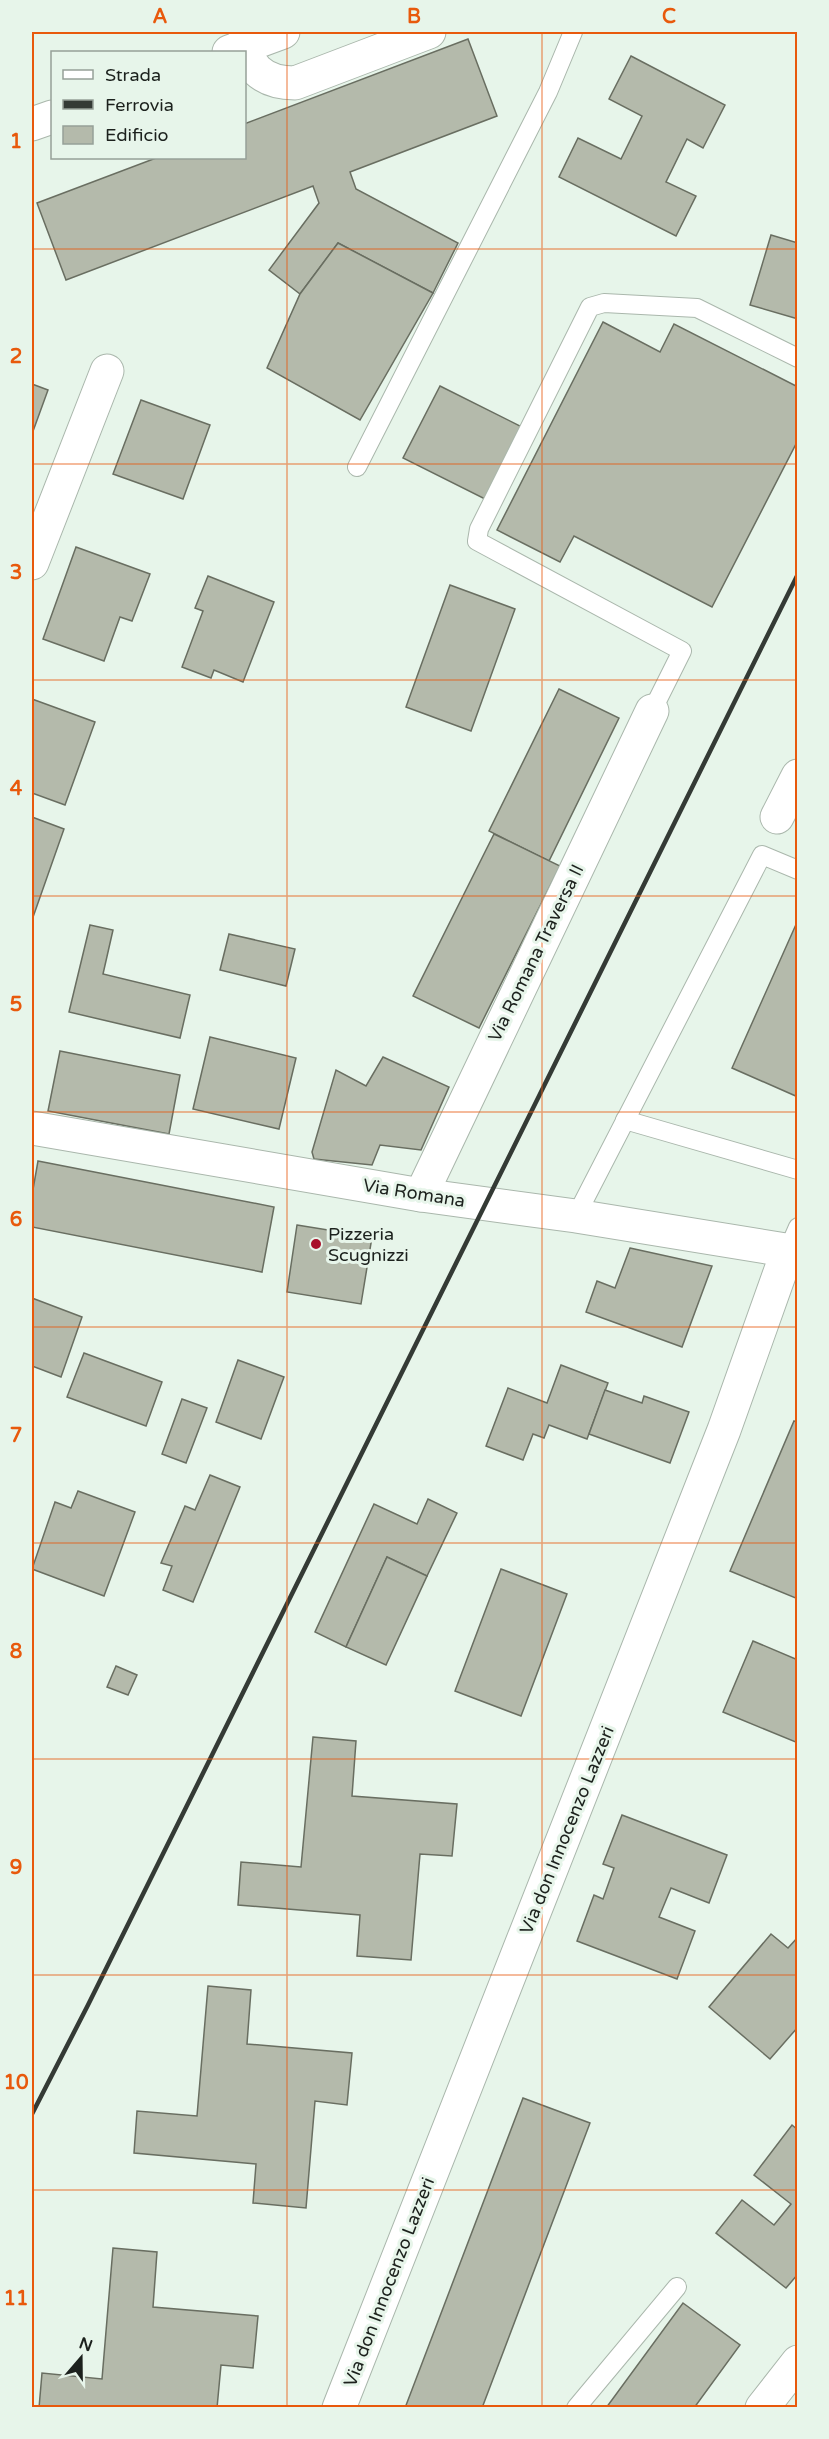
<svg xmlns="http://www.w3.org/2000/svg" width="829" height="2439" font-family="'Varela Round',sans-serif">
  <rect width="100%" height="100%" fill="#e7f5ea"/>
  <g fill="#b4baab" stroke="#696e61" stroke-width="1.5">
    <polygon points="468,39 497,116 350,172 356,189 458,243 433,293 338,243 300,294 269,270 319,203 313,186 66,280 37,203 156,158 244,158 244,124"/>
    <polygon points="631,56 725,105 703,148 687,139 666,182 696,196 676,236 559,177 578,138 621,159 642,116 609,99"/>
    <polygon points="771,235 798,243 798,319 750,305"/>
    <polygon points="338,243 433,293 360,420 267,368 300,294"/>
    <polygon points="603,322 660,352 674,324 798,387 798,440 712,607 574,536 560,562 497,530"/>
    <polygon points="32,384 48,390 32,434"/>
    <polygon points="440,386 524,428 487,500 403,458"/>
    <polygon points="141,400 210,425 183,499 113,474"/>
    <polygon points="76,547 150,574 132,621 120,617 104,661 43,639"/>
    <polygon points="208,576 274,602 243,682 214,670 211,678 182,667 203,611 195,608"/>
    <polygon points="450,585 515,609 471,731 406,707"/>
    <polygon points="559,689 619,718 549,861 489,831"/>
    <polygon points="32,699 95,722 65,805 32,793"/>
    <polygon points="32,817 64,829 32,920"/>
    <polygon points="494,834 560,866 479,1028 413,996"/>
    <polygon points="798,920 798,1097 732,1068"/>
    <polygon points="90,925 113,930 103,974 190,995 180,1038 69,1012"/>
    <polygon points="229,934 295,949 286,986 220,970"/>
    <polygon points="210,1037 296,1058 279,1129 193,1109"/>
    <polygon points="60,1051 180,1075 169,1134 48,1111"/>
    <polygon points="383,1057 449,1087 421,1150 380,1145 372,1165 314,1159 312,1152 336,1070 366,1086"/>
    <polygon points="38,1161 274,1207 262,1272 32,1227 32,1195"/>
    <polygon points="297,1225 372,1237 361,1304 287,1292"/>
    <polygon points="630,1248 712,1266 682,1347 586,1312 597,1281 615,1288"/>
    <polygon points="32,1298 82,1317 61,1377 32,1366"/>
    <polygon points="84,1353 162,1382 146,1426 67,1397"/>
    <polygon points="238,1360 284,1377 261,1439 216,1422"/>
    <polygon points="561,1365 608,1383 587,1439 549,1425 544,1438 533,1434 523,1460 486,1446 508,1388 547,1403"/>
    <polygon points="605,1390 642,1403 644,1396 689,1412 670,1463 589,1434"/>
    <polygon points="182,1399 207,1408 186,1463 162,1454"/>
    <polygon points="794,1421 798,1422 798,1599 730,1571"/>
    <polygon points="210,1475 240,1487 193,1602 163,1590 172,1566 161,1563 185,1506 195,1510"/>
    <polygon points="78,1491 135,1512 104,1596 32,1569 55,1502 71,1508"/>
    <polygon points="428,1499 457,1513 427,1576 387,1557 346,1647 315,1632 374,1504 417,1524"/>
    <polygon points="387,1557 427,1576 386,1665 346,1647"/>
    <polygon points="501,1569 567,1594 521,1716 455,1691"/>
    <polygon points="753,1641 798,1660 798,1743 723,1712"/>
    <polygon points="116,1666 137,1675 128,1695 107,1687"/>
    <polygon points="313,1737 356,1741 352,1796 457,1804 452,1856 420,1854 411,1960 357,1956 360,1915 238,1905 241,1862 301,1867"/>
    <polygon points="622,1815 727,1855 709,1903 671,1888 659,1917 695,1931 677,1979 577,1941 594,1895 603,1899 614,1868 603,1864"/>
    <polygon points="771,1934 788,1948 798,1937 798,2027 770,2059 709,2007"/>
    <polygon points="208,1986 251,1990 247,2044 352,2053 347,2105 315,2101 306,2208 253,2203 256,2164 134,2153 137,2111 197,2116"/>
    <polygon points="523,2098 590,2123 482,2408 405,2408"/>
    <polygon points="792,2125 798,2130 798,2274 786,2288 716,2233 742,2200 774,2225 791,2204 754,2175"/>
    <polygon points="113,2248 157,2252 153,2307 258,2316 253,2368 221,2365 217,2408 39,2408 42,2373 102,2379"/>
    <polygon points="683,2303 740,2345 694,2408 606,2408"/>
  </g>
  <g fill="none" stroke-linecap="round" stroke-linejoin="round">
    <g stroke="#aab7ac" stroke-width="20">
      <g id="lane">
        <polyline points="357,467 548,92 573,32"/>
        <polyline points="652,711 682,651 477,541 479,529 590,307 604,303 697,308 798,358"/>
        <polyline points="625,1120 798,1170"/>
        <polyline points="576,1216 762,855 798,870"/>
        <polyline points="788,1250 798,1227"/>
        <polyline points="576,2408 677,2287"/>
      </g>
    </g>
    <g stroke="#aab7ac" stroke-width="35">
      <g id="street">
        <path d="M246,32C242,66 263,83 295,83L429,32"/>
        <polyline points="32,563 107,371"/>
        <polyline points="777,817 798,776"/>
        <polyline points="421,1195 652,711"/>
        <polyline points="339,2408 724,1430 788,1250"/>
        <polyline points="762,2408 798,2362"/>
      </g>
    </g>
    <g stroke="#aab7ac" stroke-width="35">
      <polyline id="secondary" points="32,1128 421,1195 576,1216 798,1252"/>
    </g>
    <g stroke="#aab7ac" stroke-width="35">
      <g id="primary">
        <polyline points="229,52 283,32"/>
        <polyline points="32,124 52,117"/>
      </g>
    </g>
    <use href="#lane" stroke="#fff" stroke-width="18"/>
    <use href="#street" stroke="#fff" stroke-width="33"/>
    <use href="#secondary" stroke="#fff" stroke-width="33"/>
    <use href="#primary" stroke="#fff" stroke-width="33"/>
    <polyline stroke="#343a35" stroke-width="4.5" points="32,2114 88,2005 798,574"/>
  </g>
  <path fill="none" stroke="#e8590c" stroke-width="1.5" stroke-opacity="0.55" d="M287,32V2408M542,32V2408M32,249H798M32,464H798M32,680H798M32,896H798M32,1112H798M32,1327H798M32,1543H798M32,1759H798M32,1975H798M32,2190H798"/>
  <circle fill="#a8102a" stroke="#e7f5ea" stroke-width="2" cx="316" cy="1244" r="6"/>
  <g text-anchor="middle" stroke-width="6" stroke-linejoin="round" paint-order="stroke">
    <g font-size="18" fill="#1c211d" stroke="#e7f5ea">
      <text transform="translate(536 953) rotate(-64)" y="6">Via Romana Traversa II</text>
      <text transform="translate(414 1193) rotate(9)" y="6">Via Romana</text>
      <text transform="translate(567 1830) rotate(-68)" y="6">Via don Innocenzo Lazzeri</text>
      <text transform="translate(389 2282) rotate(-69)" y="6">Via don Innocenzo Lazzeri</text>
    </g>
    <g font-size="18" fill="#1c211d" stroke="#e7f5ea" text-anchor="start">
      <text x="328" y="1240">Pizzeria<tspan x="328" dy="21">Scugnizzi</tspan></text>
    </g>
  </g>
  <rect width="829" height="2439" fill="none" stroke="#e7f5ea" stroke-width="66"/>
  <rect x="51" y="51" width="195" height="108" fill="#e7f5ea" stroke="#96a098" stroke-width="1.5"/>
  <rect x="63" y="70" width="30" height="9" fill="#ffffff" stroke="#96a098" stroke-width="1.5"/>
  <text x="105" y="81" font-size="18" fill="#1c211d">Strada</text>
  <rect x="63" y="100" width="30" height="9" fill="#343a35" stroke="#96a098" stroke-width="1.5"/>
  <text x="105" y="111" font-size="18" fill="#1c211d">Ferrovia</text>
  <rect x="63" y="126" width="30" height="18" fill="#b4baab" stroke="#96a098" stroke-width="1.5"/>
  <text x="105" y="141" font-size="18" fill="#1c211d">Edificio</text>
  <g transform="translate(81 2358) rotate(20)" stroke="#e7f5ea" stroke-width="4.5" paint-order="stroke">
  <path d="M0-4.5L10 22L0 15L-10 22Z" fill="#1c211d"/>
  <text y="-9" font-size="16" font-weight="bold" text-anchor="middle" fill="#1c211d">N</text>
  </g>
  <rect x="33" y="33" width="763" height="2373" fill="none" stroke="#e8590c" stroke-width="2"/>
  <g font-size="20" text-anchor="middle" font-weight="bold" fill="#e8590c">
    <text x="160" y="23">A</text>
    <text x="414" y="23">B</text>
    <text x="669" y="23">C</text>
    <text x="16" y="148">1</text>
    <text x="16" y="363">2</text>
    <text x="16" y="579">3</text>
    <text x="16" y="795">4</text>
    <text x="16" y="1011">5</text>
    <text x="16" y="1226">6</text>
    <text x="16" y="1442">7</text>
    <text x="16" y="1658">8</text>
    <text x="16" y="1874">9</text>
    <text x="16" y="2089">10</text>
    <text x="16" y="2305">11</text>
  </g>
</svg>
